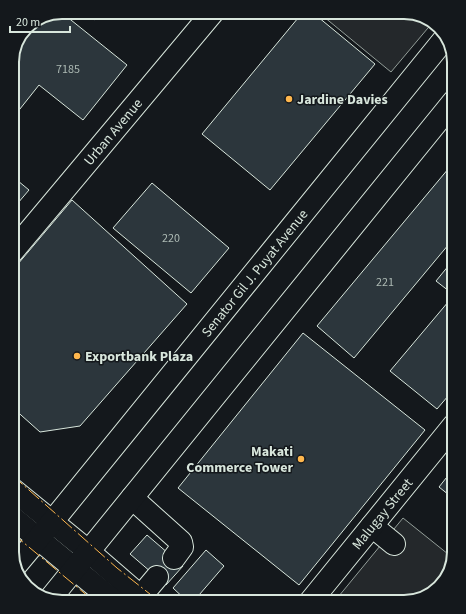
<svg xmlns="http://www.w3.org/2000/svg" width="466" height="614" font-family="'Source Sans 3',sans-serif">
  <rect width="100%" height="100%" fill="#14181c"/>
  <g fill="#24282b" stroke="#939e99">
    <polygon points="318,12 407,12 429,19 433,22 391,72"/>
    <polygon points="403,518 453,558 447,577 432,594 404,602 334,602"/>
  </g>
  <g fill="#2c363c" stroke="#d8e6dc">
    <polygon points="61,12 127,65 83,120 39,85 12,119 12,58 29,25"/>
    <polygon points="86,12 101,12 95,20"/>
    <polygon points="303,12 312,12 375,64 270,190 202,134"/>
    <polygon points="454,162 454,238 354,358 317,326"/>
    <polygon points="12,176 29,190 12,210"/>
    <polygon points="152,183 229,248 191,293 113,228"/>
    <polygon points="72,200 187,304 80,426 40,432 12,407 12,271"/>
    <polygon points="454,259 454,389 437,409 390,371 454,295 436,281"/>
    <polygon points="303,333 425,430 299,585 178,488"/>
    <polygon points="454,468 454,499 439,487"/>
    <polygon points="147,535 183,566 166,585 130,554"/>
    <polygon points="206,550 224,566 193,602 188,602 173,588"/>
  </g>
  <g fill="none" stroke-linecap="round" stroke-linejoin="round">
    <g stroke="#d8e6dc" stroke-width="24">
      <g id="minor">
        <path id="s1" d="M12,252L213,12"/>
        <polyline points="132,498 181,542 182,547 174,558"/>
        <polyline points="372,526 394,544"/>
        <polyline points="141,596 157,577"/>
        <path id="s2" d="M310,602L454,425"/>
      </g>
    </g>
    <g stroke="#d8e6dc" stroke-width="24">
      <g id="major">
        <polyline points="12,489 88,551 147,602"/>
        <polyline points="12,517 115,602"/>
        <path id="s3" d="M16,565L52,522L446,37"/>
        <polyline points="50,599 454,101"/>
      </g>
    </g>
    <use href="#minor" stroke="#14181c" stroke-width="22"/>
    <use href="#major" stroke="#14181c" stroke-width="22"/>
    <g stroke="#ffb74d" stroke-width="1" stroke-dasharray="14 3 2 3" stroke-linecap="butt">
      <polyline points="12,475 117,568 160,602"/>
      <polyline points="12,533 95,602"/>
    </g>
  </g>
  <g fill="#ffb74d" stroke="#14181c" stroke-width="1.5">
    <circle cx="289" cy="99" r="4"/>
    <circle cx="77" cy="356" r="4"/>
    <circle cx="301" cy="459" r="4"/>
  </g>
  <g text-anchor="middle" stroke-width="3" stroke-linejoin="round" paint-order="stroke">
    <g font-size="12" fill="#adbab4">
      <text x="68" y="73">7185</text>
      <text x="171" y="242">220</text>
      <text x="385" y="286">221</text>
    </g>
    <g font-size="14" font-weight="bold" fill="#d8e6dc" stroke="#14181c" text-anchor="start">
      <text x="297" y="104">Jardine Davies</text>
      <text x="85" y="361">Exportbank Plaza</text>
      <text x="293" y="456" text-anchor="end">Makati<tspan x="293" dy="16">Commerce Tower</tspan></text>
    </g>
    <g font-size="14" fill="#d8e6dc" stroke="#14181c">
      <text dy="5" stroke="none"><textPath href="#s1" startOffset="157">Urban Avenue</textPath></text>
      <text dy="5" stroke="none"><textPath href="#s3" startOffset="377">Senator Gil J. Puyat Avenue</textPath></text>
      <text dy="5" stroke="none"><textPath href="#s2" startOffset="114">Malugay Street</textPath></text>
    </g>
  </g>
  <path d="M0 0H466V614H0ZM62 19H404A43 43 0 0 1 447 62V552A43 43 0 0 1 404 595H62A43 43 0 0 1 19 552V62A43 43 0 0 1 62 19Z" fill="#14181c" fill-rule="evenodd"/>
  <path fill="none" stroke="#d8e6dc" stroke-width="2" d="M62 19H404A43 43 0 0 1 447 62V552A43 43 0 0 1 404 595H62A43 43 0 0 1 19 552V62A43 43 0 0 1 62 19Z"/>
  <path d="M10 26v6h60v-6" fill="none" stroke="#d8e6dc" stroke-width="2"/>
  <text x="16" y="26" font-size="12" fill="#d8e6dc" stroke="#14181c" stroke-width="3" paint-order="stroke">20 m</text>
</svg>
